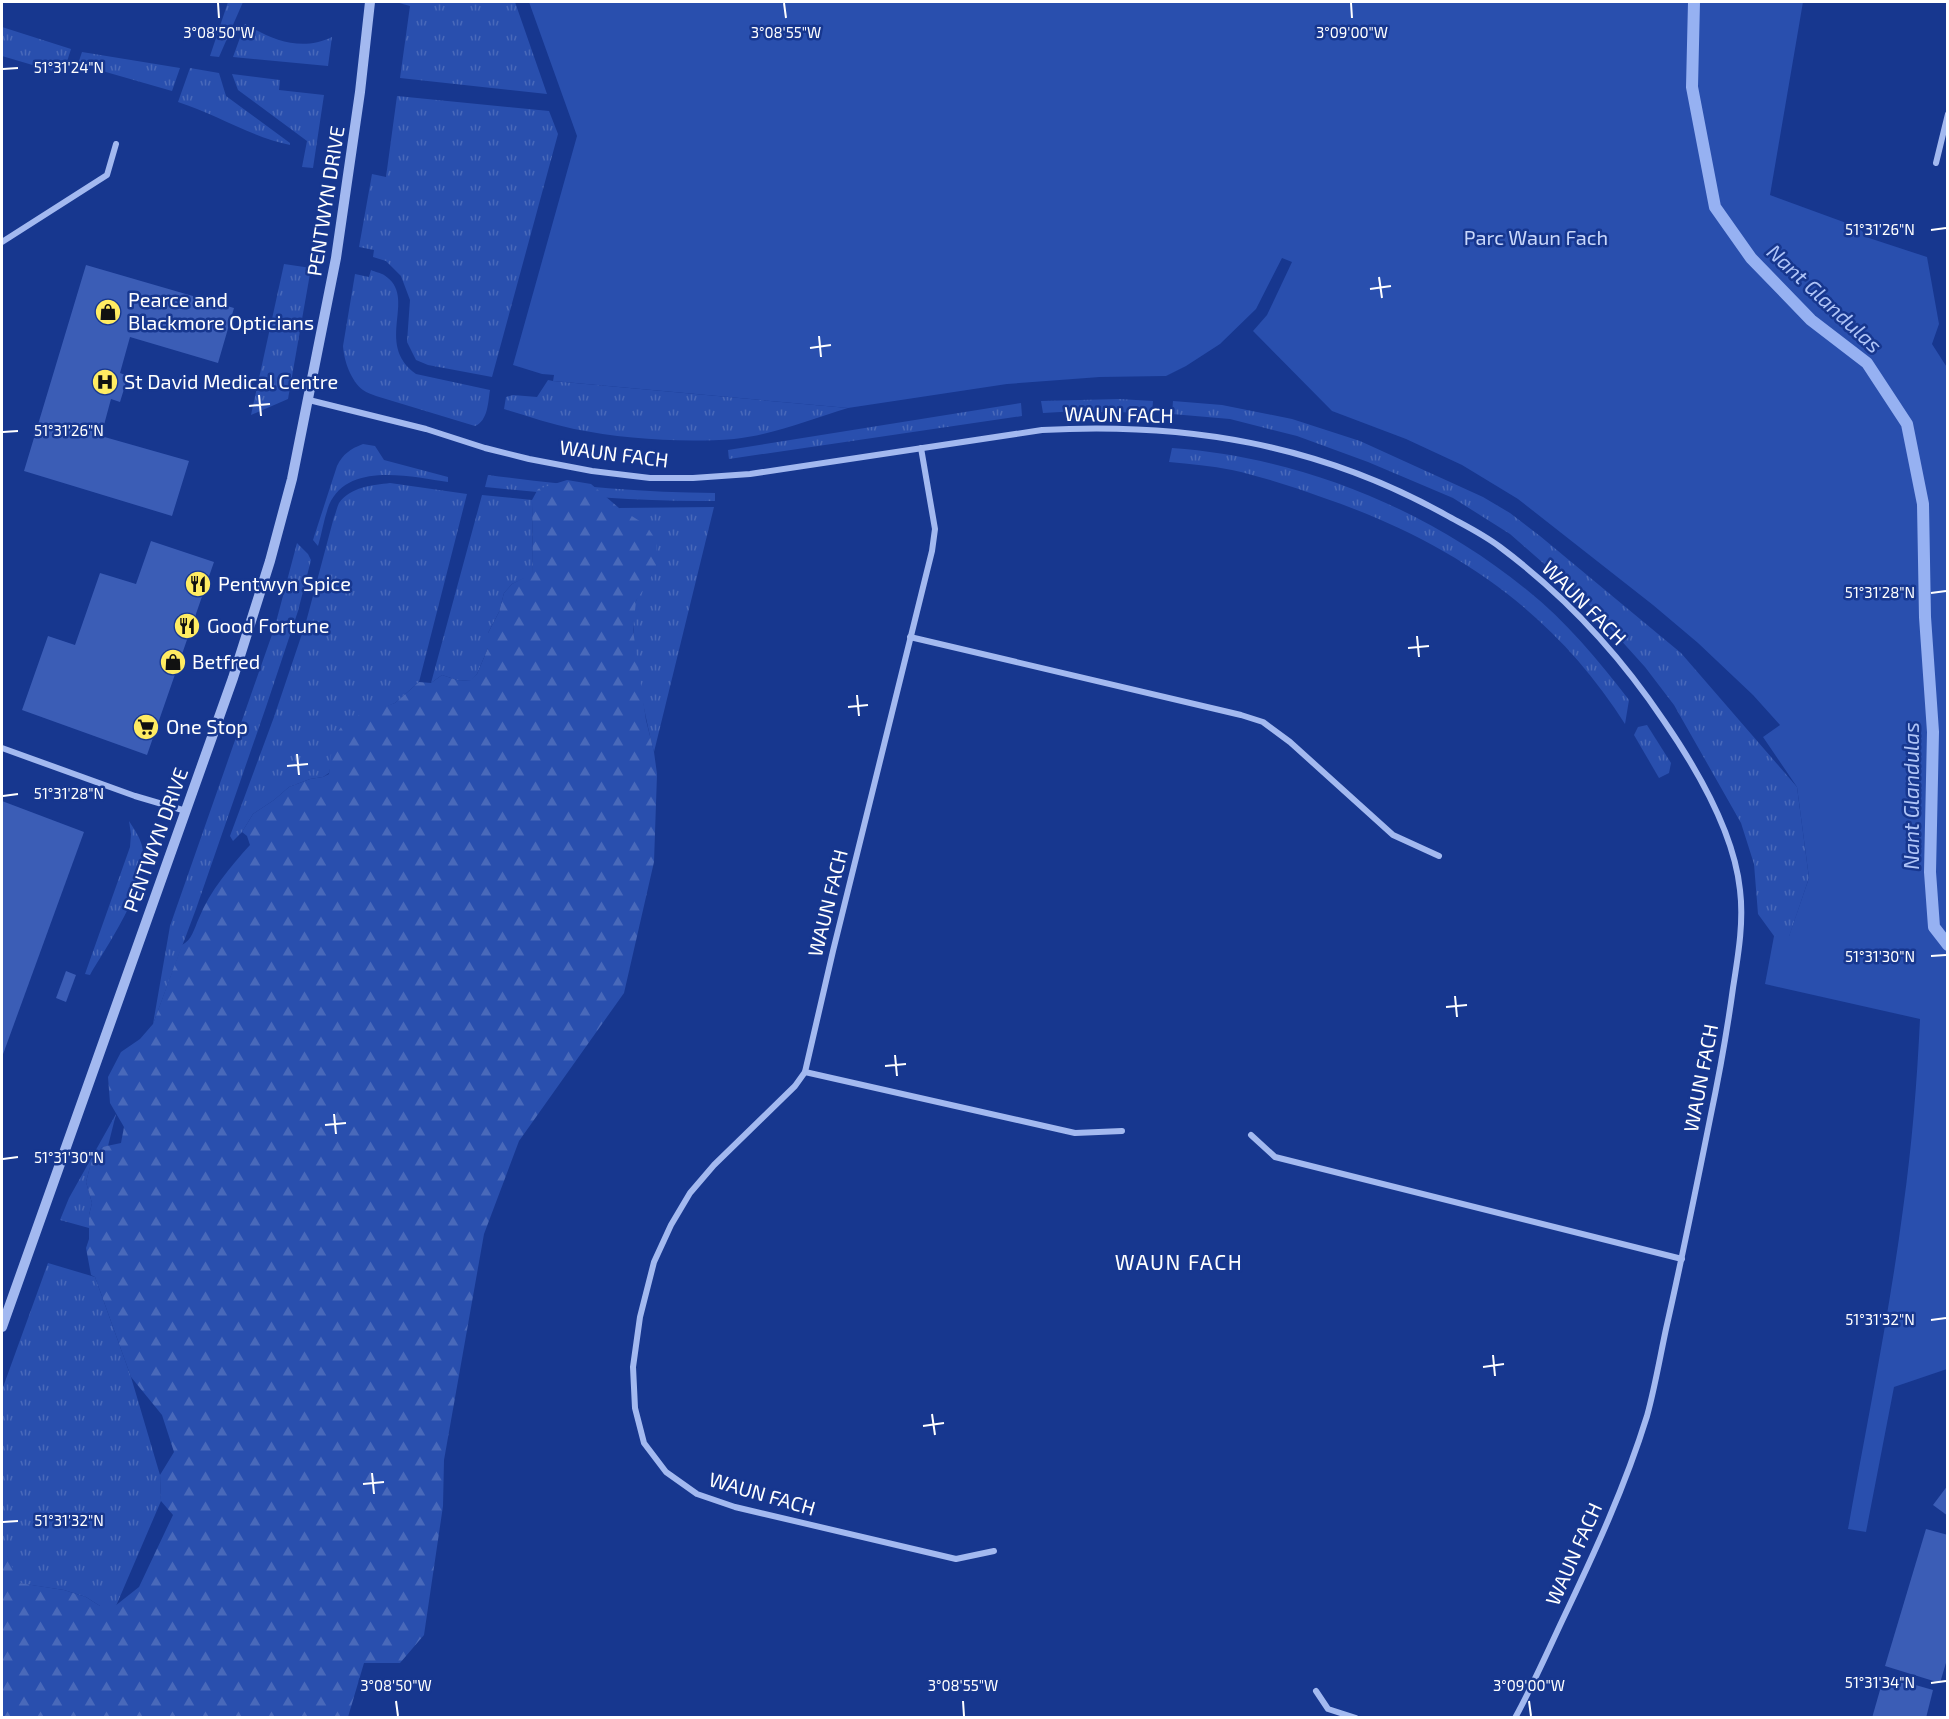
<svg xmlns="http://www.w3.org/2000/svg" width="1949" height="1719" font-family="'Exo 2',sans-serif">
  <defs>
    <pattern id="grass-tufts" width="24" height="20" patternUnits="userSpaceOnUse" patternTransform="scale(1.5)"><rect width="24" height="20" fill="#294fae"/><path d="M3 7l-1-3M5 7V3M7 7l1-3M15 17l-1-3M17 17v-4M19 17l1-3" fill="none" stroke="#4969ba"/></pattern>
    <pattern id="forest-firs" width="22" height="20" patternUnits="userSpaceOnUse" patternTransform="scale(1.5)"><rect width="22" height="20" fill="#294fae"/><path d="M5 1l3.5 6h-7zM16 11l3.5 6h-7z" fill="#4969ba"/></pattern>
  </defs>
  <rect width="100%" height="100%" fill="#17378f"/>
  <g fill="url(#grass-tufts)">
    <polygon points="228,2 243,2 219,57 210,56"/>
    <polygon points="396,2 515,2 547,94 400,78 410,6"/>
    <path d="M245,24C273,40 301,52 332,37L328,66L233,57Z"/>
    <polygon points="2,27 71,49 63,74 2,56"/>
    <polygon points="82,52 180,68 172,91 78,64"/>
    <path d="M190,68L219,73L226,96L290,143V145C251,137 216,114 178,102Z"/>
    <polygon points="232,74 280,80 279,90 324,95 313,168 302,167 307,141 238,90"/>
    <polygon points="397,96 549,111 558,134 492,377 428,365 416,360 407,342 410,300 401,276 386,261 373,257 374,250 359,247 372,174 386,177"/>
    <polygon points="284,264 311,268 288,399 251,415"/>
    <path d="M371,270C375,272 381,273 384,275C419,297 373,343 416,374L490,390C488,402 488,421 475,426L376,396C372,394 367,393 363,390C351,381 344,361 343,346L355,274L369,277Z"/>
    <path d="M548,380L553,381L848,408C811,419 773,435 734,439C683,443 624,439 574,429C551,424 527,416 504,409L506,397L513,395L537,397Z"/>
    <polygon points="1119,399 1153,401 1152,413 1078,411 1043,413 1041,401"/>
    <polygon points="1173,401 1222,405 1292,419 1360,441 1483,497 1510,513 1540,536 1681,653 1797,787 1809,878 1789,937 1774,936 1758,914 1754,864 1741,823 1674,705 1645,667 1582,597 1510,534 1453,498 1368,462 1297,436 1230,419 1172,414"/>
    <polygon points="1021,403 1022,416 729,459 728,450"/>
    <path d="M363,444L375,446L384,460L448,477V482C412,477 348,461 329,505C324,518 322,533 318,546L313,540L337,466C343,454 350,449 363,444Z"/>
    <path d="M1172,448C1300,457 1428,509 1527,590C1566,621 1599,661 1629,700L1625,724C1553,610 1450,541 1324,498C1294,487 1263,477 1232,470C1212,466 1190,464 1169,462Z"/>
    <path d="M488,475C564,485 639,493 715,493V501C638,502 562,495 485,487Z"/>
    <path d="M390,483L467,494L419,682L395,703L378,710L332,760L329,773L323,777L310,779L289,787L274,800L253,814L242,832L233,841L230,836L274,717L306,622L334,517C336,513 337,507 339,503C350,487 373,485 390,483Z"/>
    <polygon points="482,495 532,500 533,574 512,584 504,593 499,612 488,633 488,648 477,674 471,681 457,680 442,675 431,683"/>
    <path d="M714,507L654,752C646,721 626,630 636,601C640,590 649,579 655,569L619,508Z"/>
    <polygon points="297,543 308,554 311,560 298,611 266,707 196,909 153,1024 170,926 275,626"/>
    <polygon points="1647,725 1671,763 1669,773 1659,778 1634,735 1638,727"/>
    <path d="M129,821C134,829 140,837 142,846C151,883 108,944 90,975L85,974L130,847L131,834Z"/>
    <polygon points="116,1114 108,1146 102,1147 91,1163 86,1182 92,1203 89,1215 89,1228 60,1220 69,1198"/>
    <polygon points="48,1263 95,1277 131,1377 160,1475 161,1501 116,1606 100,1606 86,1597 64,1590 18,1583 7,1556 2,1556 2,1390"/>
  </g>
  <path fill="url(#forest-firs)" d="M567,480L591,484L619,508L646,525L656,540V569L636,601L633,630L646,720L654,752L657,774L654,862L624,993L519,1141L484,1234L444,1460L443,1506L424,1635L400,1663H364L348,1717H2V1556L7,1555L19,1583L64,1590L86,1597L100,1606H115L139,1587L173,1515L161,1501L160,1475L174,1452L162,1415L131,1377L95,1277L91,1275L86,1248L89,1239V1215L92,1203L86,1182L91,1163L102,1147L121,1143L124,1127L110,1103L108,1077L121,1052L140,1039L153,1024L182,945C192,940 194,929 199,918C210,891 230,867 250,845L247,836L242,832L253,814L274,800L289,787L310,779L323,777L329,774L333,738L345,722L360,715L395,703L419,682L431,683L442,675L457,680L470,681L477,674L488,648V633L499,612L504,593L512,584L533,573L532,500L538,489Z"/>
  <path fill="#294fae" d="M529,2H1803L1770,195L1860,228L1866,237L1927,257L1939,324L1932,344L1948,369L1947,1369L1894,1387L1866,1532L1848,1529C1867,1422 1889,1316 1903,1209C1912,1146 1917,1082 1920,1019L1765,984L1774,936H1789L1809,878L1797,787L1763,737L1780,725L1753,695L1698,643L1653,605L1518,499L1462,465L1406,439L1332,411L1253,331L1267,315L1292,262L1282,258L1256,309L1220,344L1186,366L1166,376L1100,377L1007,384L848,408L553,381L554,375L542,374L513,365L577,136Z"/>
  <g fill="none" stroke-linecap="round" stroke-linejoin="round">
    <polyline stroke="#96b1f2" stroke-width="12" points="1694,2 1692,87 1715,207 1751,258 1811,320 1867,363 1907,424 1923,504 1925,617 1933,732 1930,872 1934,927 1948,945"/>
  </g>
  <g fill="#3b5db6">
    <polygon points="86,265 234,308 218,363 130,337 120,373 128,376 120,402 111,399 101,436 189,461 172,516 24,471"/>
    <polygon points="151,541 214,562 147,755 22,710 48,636 75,645 100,573 136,584"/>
    <polygon points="2,801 84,832 2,1057"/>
    <polygon points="66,971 76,975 66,1002 56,998"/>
    <polygon points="1948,1485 1948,1516 1933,1505"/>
    <polygon points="1926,1529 1948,1535 1948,1656 1940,1683 1885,1666"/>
    <polygon points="1884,1676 1933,1690 1926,1718 1872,1718"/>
  </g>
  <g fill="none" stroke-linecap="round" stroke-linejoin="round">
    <g stroke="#a3b9f0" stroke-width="6">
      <polyline points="1936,163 1948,114"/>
      <polyline points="2,242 107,175 116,144"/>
      <path d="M309,400L426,429L485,448L529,459L592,471L650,478H693L750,474L1042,430C1186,422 1319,444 1446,515C1464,525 1483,534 1500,547C1563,594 1620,655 1664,721C1697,769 1734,832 1740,890C1744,922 1738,956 1733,988C1727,1032 1719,1076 1710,1119C1696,1189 1682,1259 1666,1329C1660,1357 1655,1387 1647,1416C1625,1487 1594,1554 1562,1621C1547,1653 1532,1687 1515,1718"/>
      <polyline points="921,448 935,529 932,551 833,951 805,1072 795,1086 714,1165 690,1193 671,1225 654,1262 640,1317 633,1367 635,1408 644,1443 666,1472 697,1494 735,1507 956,1559 994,1551"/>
      <polyline points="910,637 1241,715 1263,722 1290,742 1393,835 1439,856"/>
      <polyline points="2,748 135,796 186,811"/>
      <polyline points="805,1072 1075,1133 1122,1131"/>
      <polyline points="1251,1135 1275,1157 1682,1259"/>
      <polyline points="1316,1691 1328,1709 1356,1718"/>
    </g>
    <polyline stroke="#a3b9f0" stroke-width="10" points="2,1327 233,678 270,561 292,479 336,258 360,92 370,2"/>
  </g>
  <path fill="none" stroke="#fff" stroke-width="2" d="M218,3L219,18M784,3L786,18M1351,3L1352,18M3,69L18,68M1931,230L1946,228M1379,277L1382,298M1370,289L1391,286M819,336L821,357M810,348L831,345M259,395L261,416M249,406L270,404M3,432L18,431M1931,593L1946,591M1417,636L1419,657M1408,648L1429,646M857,695L859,716M848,707L868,705M297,754L299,775M287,766L308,764M3,796L18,794M1931,956L1946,955M1455,996L1457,1017M1446,1007L1467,1005M895,1055L897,1076M885,1066L906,1064M334,1114L336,1134M325,1125L346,1123M3,1159L18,1157M1931,1320L1946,1318M1493,1355L1495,1376M1483,1367L1504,1364M932,1414L935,1435M923,1426L944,1423M372,1473L374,1494M363,1484L384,1482M3,1522L18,1521M1931,1683L1946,1681M396,1701L398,1716M963,1701L964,1716M1529,1701L1531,1716"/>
  <defs>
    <g id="shop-disc" transform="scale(1.35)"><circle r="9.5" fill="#ffec62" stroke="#17378f"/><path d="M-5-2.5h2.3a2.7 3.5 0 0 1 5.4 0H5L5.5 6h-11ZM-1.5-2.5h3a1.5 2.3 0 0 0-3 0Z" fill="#111"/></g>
    <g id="hospital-disc" transform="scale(1.35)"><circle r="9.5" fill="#ffec62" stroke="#17378f"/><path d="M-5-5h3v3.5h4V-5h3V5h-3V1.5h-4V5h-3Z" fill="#111"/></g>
    <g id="restaurant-disc" transform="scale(1.35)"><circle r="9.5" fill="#ffec62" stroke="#17378f"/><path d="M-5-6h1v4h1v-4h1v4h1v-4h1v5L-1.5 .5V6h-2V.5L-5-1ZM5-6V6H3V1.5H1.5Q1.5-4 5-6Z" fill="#111"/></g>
    <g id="supermarket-disc" transform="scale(1.35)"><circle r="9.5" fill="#ffec62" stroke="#17378f"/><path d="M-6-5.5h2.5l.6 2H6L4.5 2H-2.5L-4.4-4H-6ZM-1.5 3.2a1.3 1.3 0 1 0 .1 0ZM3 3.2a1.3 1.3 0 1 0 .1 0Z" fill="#111"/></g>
  </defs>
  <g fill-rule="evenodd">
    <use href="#shop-disc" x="108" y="312"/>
    <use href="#hospital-disc" x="105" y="382"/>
    <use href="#restaurant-disc" x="198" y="584"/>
    <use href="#restaurant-disc" x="187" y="626"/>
    <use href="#shop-disc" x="173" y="662"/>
    <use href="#supermarket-disc" x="146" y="727"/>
  </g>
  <g text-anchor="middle" stroke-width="5" stroke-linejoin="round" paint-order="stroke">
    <g font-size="20" fill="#fff" stroke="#17378f">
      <text transform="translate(326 201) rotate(-81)" y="7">PENTWYN DRIVE</text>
      <text transform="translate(1119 415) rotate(1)" y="7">WAUN FACH</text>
      <text transform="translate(614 454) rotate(7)" y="7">WAUN FACH</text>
      <text transform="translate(1584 603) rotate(45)" y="7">WAUN FACH</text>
      <text transform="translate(156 840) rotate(-70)" y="7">PENTWYN DRIVE</text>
      <text transform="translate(828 903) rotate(-76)" y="7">WAUN FACH</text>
      <text transform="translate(1701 1078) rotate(-79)" y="7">WAUN FACH</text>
      <text transform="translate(762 1494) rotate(16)" y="7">WAUN FACH</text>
      <text transform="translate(1574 1554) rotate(-66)" y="7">WAUN FACH</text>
    </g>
    <g font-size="20" fill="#cad8fb" stroke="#17378f">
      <text x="1536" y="245">Parc Waun Fach</text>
    </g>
    <g font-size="20" fill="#fff" stroke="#17378f" text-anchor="start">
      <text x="128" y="307">Pearce and<tspan x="128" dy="23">Blackmore Opticians</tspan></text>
      <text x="124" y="389">St David Medical Centre</text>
      <text x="218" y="591">Pentwyn Spice</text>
      <text x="207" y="633">Good Fortune</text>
      <text x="192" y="669">Betfred</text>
      <text x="166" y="734">One Stop</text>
    </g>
    <g font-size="21" font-style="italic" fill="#afc4f7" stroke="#17378f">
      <text transform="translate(1824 299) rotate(43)" y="7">Nant Glandulas</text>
      <text transform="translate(1912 796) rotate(-90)" y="7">Nant Glandulas</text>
    </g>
    <g font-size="21" letter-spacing="1.5" fill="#fff" stroke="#17378f">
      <text x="1179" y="1270">WAUN FACH</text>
    </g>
  </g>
  <g font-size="15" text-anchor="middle" fill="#fff" stroke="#17378f" stroke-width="5" stroke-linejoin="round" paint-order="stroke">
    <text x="219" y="38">3°08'50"W</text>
    <text x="786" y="38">3°08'55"W</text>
    <text x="1352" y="38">3°09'00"W</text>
    <text x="69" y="73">51°31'24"N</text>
    <text x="1880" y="235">51°31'26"N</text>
    <text x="69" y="436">51°31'26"N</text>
    <text x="1880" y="598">51°31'28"N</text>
    <text x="69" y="799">51°31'28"N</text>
    <text x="1880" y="962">51°31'30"N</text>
    <text x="69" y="1163">51°31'30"N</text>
    <text x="1880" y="1325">51°31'32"N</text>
    <text x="69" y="1526">51°31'32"N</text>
    <text x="1880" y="1688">51°31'34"N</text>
    <text x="396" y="1691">3°08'50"W</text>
    <text x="963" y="1691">3°08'55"W</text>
    <text x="1529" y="1691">3°09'00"W</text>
  </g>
  <rect width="1949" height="1719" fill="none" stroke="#ffffff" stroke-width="6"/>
</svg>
